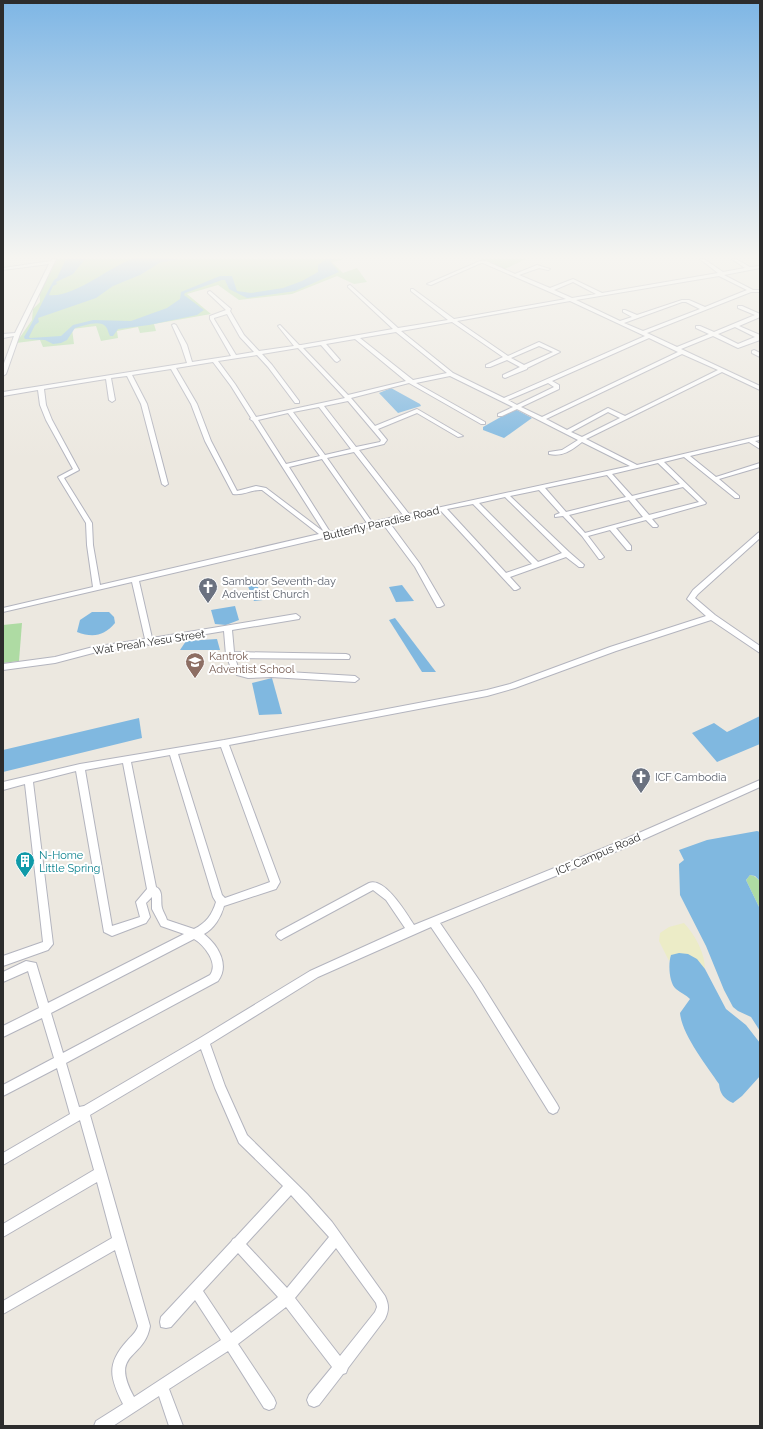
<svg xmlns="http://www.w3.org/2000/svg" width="763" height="1429" font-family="Raleway,sans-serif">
  <rect width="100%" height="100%" fill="#ece8e0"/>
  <g fill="#aedba3">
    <polygon points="56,259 341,259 343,260 332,262 343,273 357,268 367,282 354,284 337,276 292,294 239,300 218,285 187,294 211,314 154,324 156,331 140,333 138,327 117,331 118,338 101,341 96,326 72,329 74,344 43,347 40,340 16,343 32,320 33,309 40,302 39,284 51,272"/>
    <polygon points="479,259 526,259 505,269"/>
    <polygon points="22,623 19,661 3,663 3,625"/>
    <polygon points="750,875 754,876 760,881 760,909 746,880"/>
  </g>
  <path fill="#ececc7" d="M684,923C695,935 705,953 705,969L697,959L671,955L669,961L659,941L660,933L669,927Z"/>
  <g fill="#80b8e0">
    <path d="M66,259H85L73,274L56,282L57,284L53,286L49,295C74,298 109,267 132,259C141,256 171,259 181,259L161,262L140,275L113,286L96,298L38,318L39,322L35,325L29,337L30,338L61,336L73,325L93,320L131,321L167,308L180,299L181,292L220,276H232L237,291L251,293L283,288L302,281L318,272V265L326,259H335L330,261L339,272L295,291L247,298L229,289L225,280H222L185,293L184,295L204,310L197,315L149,325L118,329L113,336H110C108,333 108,329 106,327C101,319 82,326 75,328L67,340L61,343L53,344L45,340L25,339L24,337C35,319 43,299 54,280L57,278Z"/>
    <polygon points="391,388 420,404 421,406 398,413 379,393"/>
    <polygon points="515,409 532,418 504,438 483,430 483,427"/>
    <polygon points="254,577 263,600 254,601 245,579"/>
    <polygon points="402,585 414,601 396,602 389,587"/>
    <polygon points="235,606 239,620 226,625 215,624 211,610"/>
    <path d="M92,612H109L114,617L115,623C104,636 93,638 77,632L80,620Z"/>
    <polygon points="395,618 436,672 422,672 389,620"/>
    <polygon points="217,639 220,650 180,650 186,641"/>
    <polygon points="272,678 282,714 259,715 252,683"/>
    <polygon points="760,716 760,744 717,762 692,733 714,723 727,732"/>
    <polygon points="139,718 142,738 3,772 3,750"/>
    <polygon points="757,831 760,832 760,881 755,876 750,875 746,880 760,909 760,1031 751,1017 738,1011 733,1007 724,990 706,946 680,895 679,864 684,860 679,850 707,840"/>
    <path d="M679,953L688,954L697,959L705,969L726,1009L746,1025L760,1043V1076L742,1096L733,1103C724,1099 720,1094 719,1084C707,1066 682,1035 680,1013L690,999C686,995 681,993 676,989C669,983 668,964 671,955Z"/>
  </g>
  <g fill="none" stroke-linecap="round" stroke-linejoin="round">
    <g stroke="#b3b4be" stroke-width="2">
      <g id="minor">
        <polygon points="52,259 56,259 20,334 6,374 3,376 3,366 14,336 3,338 3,334 15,333 49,264 3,270 3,268 51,261"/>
        <path d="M700,259H704L723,272L745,268L732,259H736L750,267L760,266V268L724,275L753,290H760V292H751L647,333L677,347L709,334L696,328V326H700L714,332L755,315L738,308V306H742L760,314V317L739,326L760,335V340L738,348L713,336L681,349L760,386V390L722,372L586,439L637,465L760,436V440L755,441L760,444V449L749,442L690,456L716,477L760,463V467L719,479L739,496V498H735L684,457L664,462L706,503L705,504L652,519L658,526L657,527H653L646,520L616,528L631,546V550H627L610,530L588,536L604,557L601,559H599L582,536L563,516L555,517V515L560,513L539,490L510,496L569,552L584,565L583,567H579L566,557L510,577L520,588L516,590H514L441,511L389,522L420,564L444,605L440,607H437L415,567L383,524L139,581L152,638L296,614L300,617L299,619L232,630L234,652L346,654L349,655L350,657L349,659L235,658L238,667L243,671L248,672L271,671L355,676L359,679L355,682L271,677L248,678L237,675L231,668L226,655L224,631L152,643L149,645L147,644L93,653L55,663L3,670V664L55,657L93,647L145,639L132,582L3,612V608L93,587L87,545L86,523L58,477L73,469L46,420L40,405L38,390L3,396V392L187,363L181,345L172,325L174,324L176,325L187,345L192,362L231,356L210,319V316L226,310L208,293V292L210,291L231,309L230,311L244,335L259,351L294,346L278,326L280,325L299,345H301L393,329L348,287V286L350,285L398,328L448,320L411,291V289H413L454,319L566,299L483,263H481L431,285L427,284L480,261H486L515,274L537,265L550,269L548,270L539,268L519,275L550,288L573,279L602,293L718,273ZM719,276L747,290L705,307L689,300H682L637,315L625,310H623V312L632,317L620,321L576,300ZM573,282L596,294L572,298L554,290ZM570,301L645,336L504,398L453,373L401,331L452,322L503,357L486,365V367H490L507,360L520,367L503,375V377L505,378L527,369V368L560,352L539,342L508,356L457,321ZM682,302H686L700,309L643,331L624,323ZM227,314L240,337L254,352L236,355L214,319V318ZM735,327L755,337L738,344L718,334ZM396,332L447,373L413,380L360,338ZM649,338L678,352L542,417L521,407L559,389V385L552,381ZM355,339L406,381L348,395L303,348L321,345L335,361L337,362L340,360L326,344ZM539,346L553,352L524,365L511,358ZM298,348L345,398L256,417L235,384L218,361L257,355L268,367L295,403H299V401L272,365L262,354ZM682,354L718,370L625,416L608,408L567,430L546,419ZM213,362L231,386L251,418L250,419L253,421L324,532L266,488L256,486L237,491L211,441L197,404L176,368ZM171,369L191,404L205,441L233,494C243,496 252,489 262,490L319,534L100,585L93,545L92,523L64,478L79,470L52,420L46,405L44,389L106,379L109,400L112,402L115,400L111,378L127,376L141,404L162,484L165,486L168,484L147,404L132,375ZM450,376L513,407L498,414V416H502L517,409L578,440L562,450L549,452V454C563,457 572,450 582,442L630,466L409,514L359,450L384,444L387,440L378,429L417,413L458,437L463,436L417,409L375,426L351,398L409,383L481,424H485V422L416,383ZM548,383L554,387L517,405L508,400ZM348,401L381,440L380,442L356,447L324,406ZM319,407L351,449L325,455L293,412ZM608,412L620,418L582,437L571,432ZM288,413L320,456L286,464L258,420ZM354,452L403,515L372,522L327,458ZM322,459L367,523L330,532L289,467ZM658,463L680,484L632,496L612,474ZM607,475L626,497L566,512L545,488ZM683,487L699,502L649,515L635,499ZM505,497L562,553L538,562L479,503ZM629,500L643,517L585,533L569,515ZM473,504L532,564L506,573L447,509Z"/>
        <polygon points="754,350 760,353 760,357 752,353 752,351"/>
        <path d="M760,532V538L698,594L695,598L715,615L760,646V653L711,620L616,651L515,688L487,696L229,745L280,882L276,889L224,906C221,917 214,929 204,934C218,945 230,965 218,981L66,1063L79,1107L84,1106L200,1038L310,971L405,928L386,900L373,890L284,938L281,940L278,938L276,935L278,932L369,883C385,877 406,913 414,925L616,843L760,780V787L622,849L440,923L481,983L557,1104L559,1108L557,1112L553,1114L549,1112L473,989L431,927L318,977L210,1044L225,1086L247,1135L307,1194L332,1222L385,1296C389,1305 389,1310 385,1319L348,1368L346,1373L343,1374L319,1405L314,1407L309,1405L307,1400L309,1395L332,1367L286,1307L238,1344L274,1398L276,1403L274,1408L269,1410L264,1408L228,1351L169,1389L183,1426H169L159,1396L113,1426H94L96,1421L123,1404C110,1378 106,1364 127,1341C131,1336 136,1333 138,1326L115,1250L3,1314V1301L112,1238L97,1182L3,1237V1224L94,1170L80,1120L3,1165V1153L70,1114L57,1068L3,1096V1085L54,1058L42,1018L3,1037V1026L39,1008L28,971L3,982V972L26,961L36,963L48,1003L184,934L161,926L152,909V897L146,903L150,917L146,923L112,936L104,932L76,771L33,782L53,944L48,950L3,966V956L43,942L25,784L3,790V782L80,764L224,740L487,690L510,684L610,647L706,616L687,599L693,590L758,533ZM221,747L270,882L225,898L222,895L178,754ZM170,755L213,897L216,902C212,915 206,923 194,929L167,920C166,916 163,912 162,908C160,901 164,891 156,887L131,762ZM123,763L147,889L136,902L140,917L112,926L85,770ZM194,939C204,945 219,963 210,975L63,1053L51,1013ZM201,1049L215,1088L239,1143L283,1186L235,1238L233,1239L231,1242L161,1317L160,1322L161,1327L166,1328L171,1327L195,1300L221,1340L134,1397C109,1351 144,1361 150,1326L90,1115ZM291,1195L329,1237L287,1288L246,1244ZM336,1248L376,1303L377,1307L375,1312L340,1356L295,1298ZM238,1253L278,1297L231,1333L203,1291Z"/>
      </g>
    </g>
    <use href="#minor" fill="#fff" fill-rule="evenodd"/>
  </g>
  <linearGradient id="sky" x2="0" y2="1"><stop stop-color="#7eb6e5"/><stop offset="0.56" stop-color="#f6f5f1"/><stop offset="1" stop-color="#f6f5f1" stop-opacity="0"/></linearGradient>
  <rect width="763" height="459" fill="url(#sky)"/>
  <defs>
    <g id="church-pin" transform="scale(1)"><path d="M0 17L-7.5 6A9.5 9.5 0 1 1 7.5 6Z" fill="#6b7280" stroke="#fff"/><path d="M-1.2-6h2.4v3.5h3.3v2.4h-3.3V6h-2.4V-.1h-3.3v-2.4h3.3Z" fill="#fff"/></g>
    <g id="school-pin" transform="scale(1)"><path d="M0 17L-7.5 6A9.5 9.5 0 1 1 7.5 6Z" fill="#8d6e63" stroke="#fff"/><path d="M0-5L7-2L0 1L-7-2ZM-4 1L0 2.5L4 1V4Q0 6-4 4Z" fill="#fff"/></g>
    <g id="building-pin" transform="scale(1)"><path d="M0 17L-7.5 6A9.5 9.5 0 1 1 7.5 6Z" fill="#0f9aa8" stroke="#fff"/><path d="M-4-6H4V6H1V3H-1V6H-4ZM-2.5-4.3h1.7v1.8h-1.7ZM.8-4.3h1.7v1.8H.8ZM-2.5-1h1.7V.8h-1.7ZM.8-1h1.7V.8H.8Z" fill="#fff"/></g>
  </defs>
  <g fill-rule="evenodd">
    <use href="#church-pin" x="208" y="587"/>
    <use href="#school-pin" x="195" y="662"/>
    <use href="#church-pin" x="641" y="777"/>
    <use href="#building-pin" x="25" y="861"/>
  </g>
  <g text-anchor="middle" stroke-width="4" stroke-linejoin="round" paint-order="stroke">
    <g font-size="11" fill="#2c2c2c" stroke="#fff">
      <text transform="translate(381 523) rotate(-13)" y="4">Butterfly Paradise Road</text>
      <text transform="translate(149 642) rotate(-9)" y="4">Wat Preah Yesu Street</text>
      <text transform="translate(598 854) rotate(-23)" y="4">ICF Campus Road</text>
    </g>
    <g font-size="11" fill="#5b616d" stroke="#fff" text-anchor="start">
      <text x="222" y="585">Sambuor Seventh-day<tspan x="222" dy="13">Adventist Church</tspan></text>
      <text x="655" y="781">ICF Cambodia</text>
    </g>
    <g font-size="11" fill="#785e54" stroke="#fff" text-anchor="start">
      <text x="209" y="660">Kantrok<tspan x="209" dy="13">Adventist School</tspan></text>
    </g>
    <g font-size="11" fill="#0d838f" stroke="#fff" text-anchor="start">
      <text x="39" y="859">N-Home<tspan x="39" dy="13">Little Spring</tspan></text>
    </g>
  </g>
  <rect width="763" height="1429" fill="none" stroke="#2c2c2c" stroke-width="8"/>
</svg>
